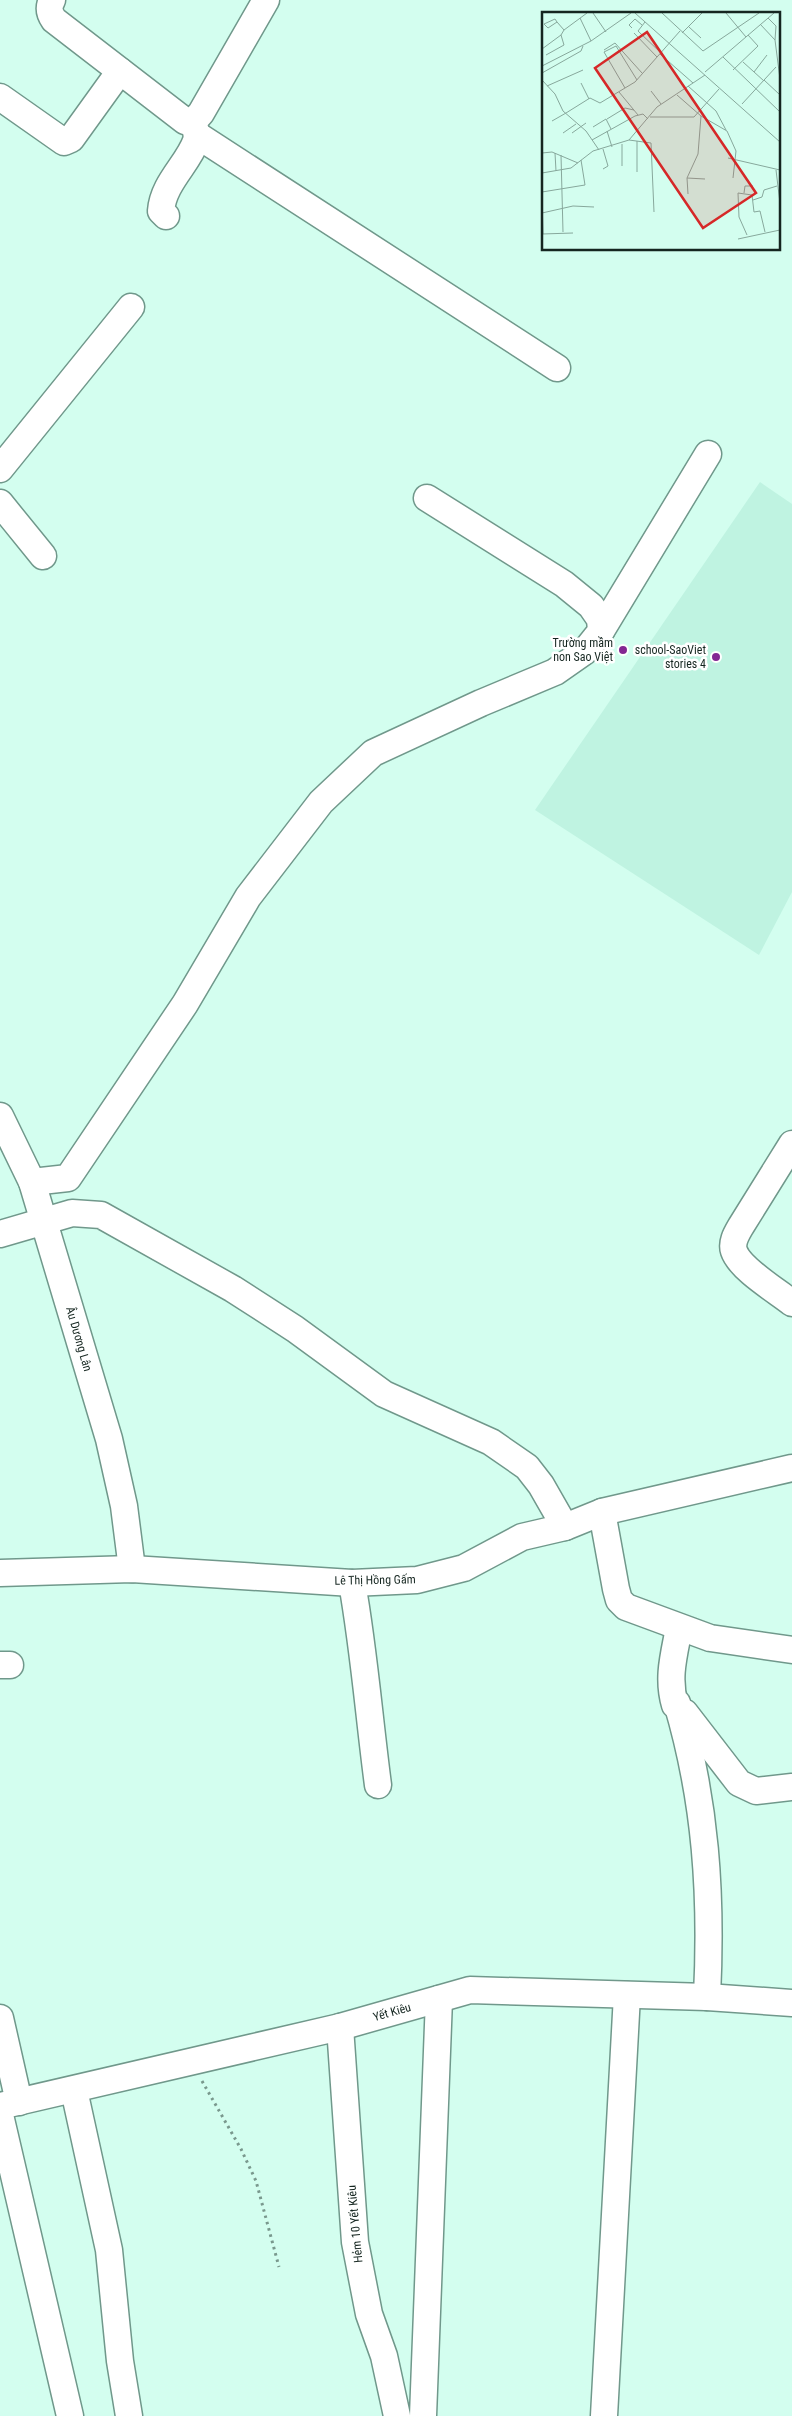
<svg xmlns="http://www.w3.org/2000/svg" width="792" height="2416" font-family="'Roboto Condensed',sans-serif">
  <rect width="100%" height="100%" fill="#d3feef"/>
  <polygon fill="#bff3e1" points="760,482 792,504 792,892 759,955 535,810"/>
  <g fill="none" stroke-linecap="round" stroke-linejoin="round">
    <g stroke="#70988b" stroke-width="29">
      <g id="minor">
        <path d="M52,0C48,8 49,13 54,20L185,121L192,123L201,113L266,0"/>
        <polyline points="0,97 64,142 71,139 120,71"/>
        <polyline points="197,135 557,368"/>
        <path d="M166,216L161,211C163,183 188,164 196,141C198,134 196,129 192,123"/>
        <polyline points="0,469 131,307"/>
        <polyline points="0,503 43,556"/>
        <polyline points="601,631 708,454"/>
        <polyline points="0,1116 32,1182 109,1439 124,1506 132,1569"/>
        <path d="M792,1144L741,1226C737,1233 731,1242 734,1251C740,1269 777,1291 792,1303"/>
        <polyline points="32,1182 68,1178 185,1004 248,897 321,802 373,753 481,703 555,672 585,651 601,631 600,619 591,606 564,584 427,498"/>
        <polyline points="0,1234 72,1213 101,1215 233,1289 295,1329 384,1394 491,1442 527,1467 541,1485 565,1527"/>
        <polyline points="602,1512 616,1589 619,1600 626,1607 710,1638 792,1650"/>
        <polyline points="0,1573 132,1569 352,1583 417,1580 464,1568 522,1537 565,1527 602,1512 792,1468"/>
        <path d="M352,1583C364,1650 369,1717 378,1785"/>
        <path d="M679,1628C674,1655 667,1678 675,1705L677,1703C706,1801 712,1895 707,1997"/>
        <polyline points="0,1665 10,1665"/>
        <polyline points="685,1713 739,1783 756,1791 792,1787"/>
        <polyline points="0,2018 19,2102"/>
        <polyline points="340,2027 355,2242 369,2314 384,2356 397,2416"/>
        <polyline points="74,2090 109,2250 120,2361 129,2416"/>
        <polyline points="0,2106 340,2027 470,1990 707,1997 792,2003"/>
        <polyline points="0,2115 70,2416"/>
        <polyline points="423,2416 439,1999"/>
        <polyline points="604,2416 627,1995"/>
      </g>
    </g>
    <polyline stroke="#79988d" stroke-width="3" stroke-dasharray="2.5 4" stroke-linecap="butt" points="202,2081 241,2149 256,2181 279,2267"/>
    <use href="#minor" stroke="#fff" stroke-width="26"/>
  </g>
  <g fill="#832793" stroke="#fff" stroke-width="2">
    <circle cx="623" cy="650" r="5"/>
    <circle cx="716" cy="657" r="5"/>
  </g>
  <g text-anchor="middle" stroke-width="5" stroke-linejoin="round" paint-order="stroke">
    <g font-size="12" fill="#152620" stroke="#fff" text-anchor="end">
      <text x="613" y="647">Trường mầm<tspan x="613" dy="14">non Sao Việt</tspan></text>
      <text x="706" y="654">school-SaoViet<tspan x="706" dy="14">stories 4</tspan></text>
    </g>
    <g font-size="12" fill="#152620" stroke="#fff">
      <text transform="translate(79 1339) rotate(74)" y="4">Âu Dương Lân</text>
      <text transform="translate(375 1580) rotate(-1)" y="4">Lê Thị Hồng Gấm</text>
      <text transform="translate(392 2012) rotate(-16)" y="4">Yết Kiêu</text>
      <text transform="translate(355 2224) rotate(-95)" y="4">Hẻm 10 Yết Kiêu</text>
    </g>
  </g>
  <g transform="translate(542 12)">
    <rect width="238" height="238" fill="#d3feef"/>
    <path fill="none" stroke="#87a89c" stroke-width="1" d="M51,1L64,20M93,1L238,130M120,1L161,39L217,1M184,1L204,25M38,6L49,29M226,6L234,14L233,28L238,67M103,10L96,19L119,41M218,12L233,28M147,15L159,26M90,16L87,13L93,7L100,13M22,18L45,1M92,21L115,45M140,21L160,1M0,37L19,23M62,38L73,31L100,61M118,42L151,71M4,43L22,33L19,23L22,18L15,10L13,7L2,12L6,16L15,10M181,45L238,100M201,50L222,69M0,54L49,29L89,1M191,58L216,34L206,23M163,60L232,1M212,60L225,43M0,61L39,39L41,34M0,68L13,82L21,99L44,119L57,138M222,68L237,82M39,71L47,87M5,74L41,58M146,74L174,99L184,118M83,76L62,40L74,34L95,68M109,79L119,92M77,80L96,103M135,83L159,104L185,119L194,139L191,166M200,92L234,55M24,101L48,86L58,91L93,70L138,19M159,104L156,142L145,166L163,167M108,105H152L177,77M65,107L83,96L92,98M10,109L24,101M51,115L64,107L69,117M65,119L70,135M21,121L34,112M30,121L44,111M50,128L93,104L101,102L106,107M87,128L109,131L112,200M95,129V160M61,137L66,154L61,157M0,141L10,140L36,151M13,141L14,159M19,143L21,220M186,146L238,158M80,154V132M234,158L238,191M0,161L29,156L51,139L87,128L115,95L163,63M145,166L146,182M0,180L43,173L39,148M202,181L203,174H211M0,186L1,222M211,188L220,185L222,178L235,174M0,201L31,194L52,195M0,222L31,221M205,223L197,205L196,181L210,183L212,200L218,199L223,220M196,227L238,218"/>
    <path fill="#d62828" fill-opacity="0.15" stroke="#d62828" stroke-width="2.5" d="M105,20L214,181L161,216L53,56Z"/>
    <rect width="238" height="238" fill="none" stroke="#152620" stroke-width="2.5"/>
  </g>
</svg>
